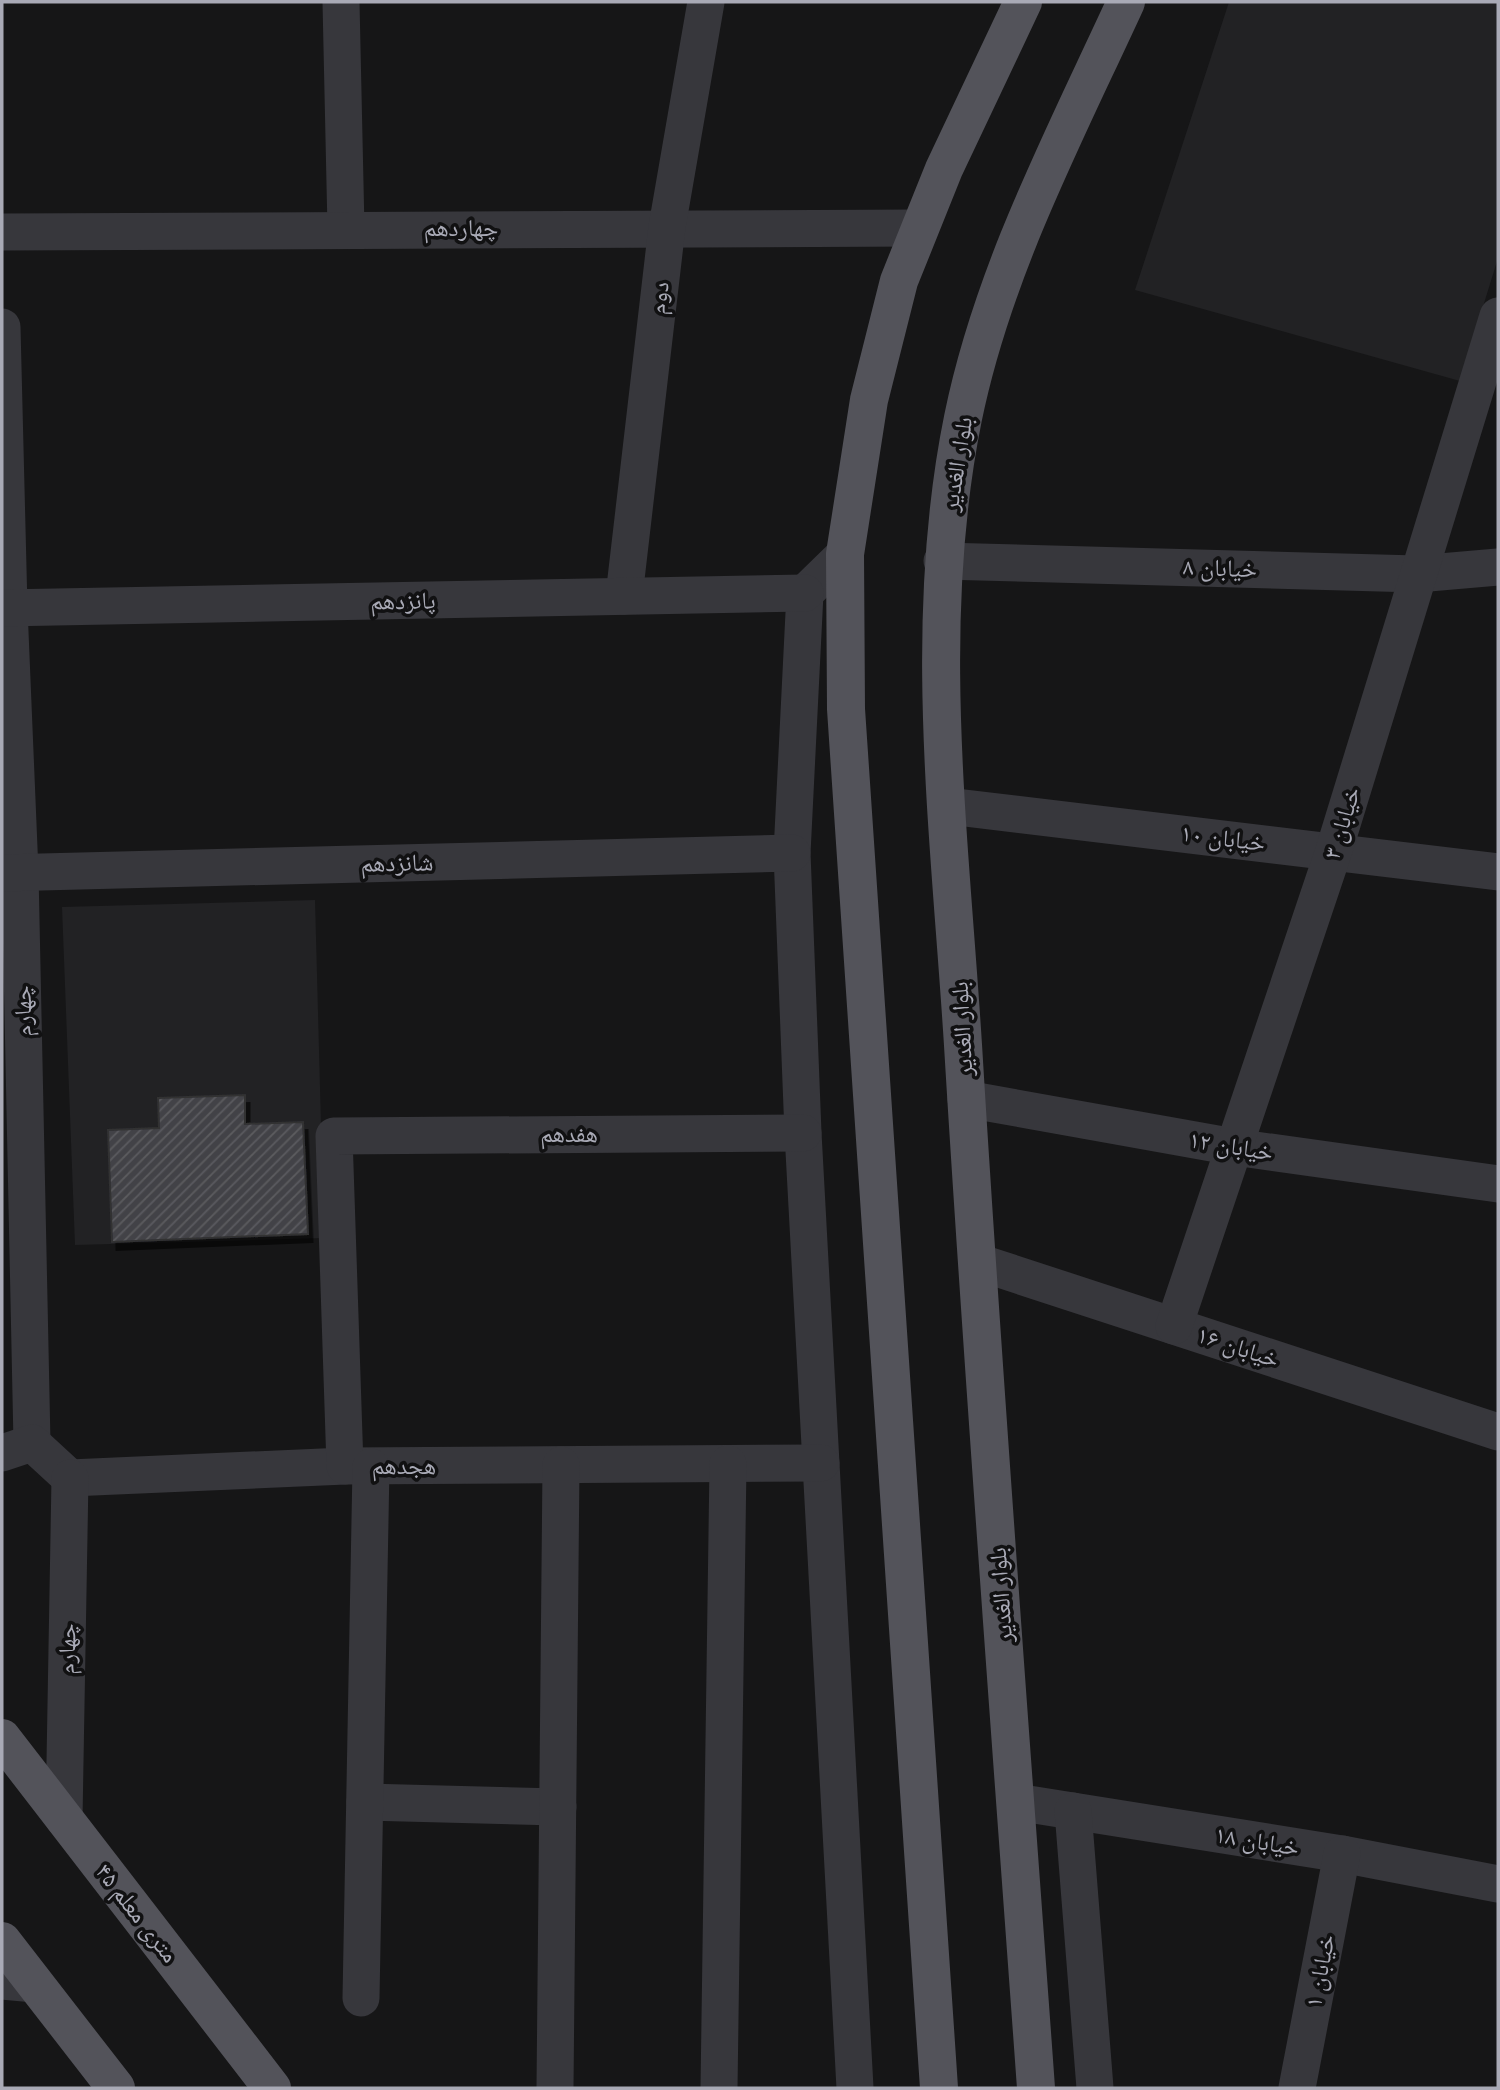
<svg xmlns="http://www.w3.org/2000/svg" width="1500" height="2090" font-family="'PT Sans','Noto Naskh Arabic',sans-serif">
  <defs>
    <pattern id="building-hatch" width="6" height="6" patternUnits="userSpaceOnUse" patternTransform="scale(1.75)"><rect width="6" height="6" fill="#434347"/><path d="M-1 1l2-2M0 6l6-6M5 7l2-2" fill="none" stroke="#5b5b5f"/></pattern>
    <filter id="shadow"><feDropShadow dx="4.5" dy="8" stdDeviation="0" flood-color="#0009"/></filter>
  </defs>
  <rect width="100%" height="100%" fill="#161617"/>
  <g fill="#222224">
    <polygon points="1229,2 1498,2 1498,258 1460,381 1135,290"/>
    <polygon points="315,900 324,1238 75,1245 62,907"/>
  </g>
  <polygon fill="url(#building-hatch)" stroke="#303033" stroke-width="2" filter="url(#shadow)" points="245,1095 245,1124 303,1122 308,1234 112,1242 108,1130 159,1128 158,1098"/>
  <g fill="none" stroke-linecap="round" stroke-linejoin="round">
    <g stroke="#37373c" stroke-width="37">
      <polyline points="341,2 346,229"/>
      <polyline points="2,232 920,228"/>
      <polyline points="2,327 9,608 20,872 32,1443"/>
      <polyline points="845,554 805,593 792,853 803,1133 855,2088"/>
      <polyline points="942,561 1417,574 1498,567"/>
      <polyline points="624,596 667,227 706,2"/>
      <polyline points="2,608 805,593"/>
      <polyline points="948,806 1498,872"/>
      <polyline points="2,873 792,853"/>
      <polyline points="966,1099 1234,1147 1498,1184"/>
      <polyline points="978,1262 1498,1432"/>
      <polyline points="1174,1326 1334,850 1498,316"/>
      <polyline points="2,1453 32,1443 70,1478 345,1466 821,1463"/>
      <polyline points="345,1466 334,1136 803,1133"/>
      <polyline points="365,1802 558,1807"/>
      <polyline points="1016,1802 1342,1854 1498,1884"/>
      <polyline points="1073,1811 1095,2088"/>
      <polyline points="64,1819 70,1478"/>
      <polyline points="2,1981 35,1984"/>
      <polyline points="361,1998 371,1467"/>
      <polyline points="555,2088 561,1465"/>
      <polyline points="719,2088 728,1464"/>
      <polyline points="1297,2088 1342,1854"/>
    </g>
    <g stroke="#53535a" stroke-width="38">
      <polyline points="2,1738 272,2088"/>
      <polyline points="2,1941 116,2088"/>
      <polyline points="939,2088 846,709 845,554 869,400 899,281 944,169 1023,2"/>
      <path d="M1036,2088C1011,1741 984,1393 963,1045C950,837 921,624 963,418C993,271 1064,137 1126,2"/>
    </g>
  </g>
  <g text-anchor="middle" stroke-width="7" stroke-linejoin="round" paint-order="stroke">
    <g font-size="24" fill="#a9aab6" stroke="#111112">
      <text x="461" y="236">چهاردهم</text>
      <text transform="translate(659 298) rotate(-83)" y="8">دوم</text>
      <text transform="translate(957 464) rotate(-81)" y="8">بلوار الغدیر</text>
      <text transform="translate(1220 568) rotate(2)" y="8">خیابان ۸</text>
      <text transform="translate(403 601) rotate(-1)" y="8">پانزدهم</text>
      <text transform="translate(1342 823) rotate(-73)" y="8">خیابان ۳</text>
      <text transform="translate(1223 838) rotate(7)" y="8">خیابان ۱۰</text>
      <text transform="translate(397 863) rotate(-1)" y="8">شانزدهم</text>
      <text transform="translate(23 1011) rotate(-91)" y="8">چهارم</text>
      <text transform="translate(962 1029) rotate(-93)" y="8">بلوار الغدیر</text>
      <text x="569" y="1142">هفدهم</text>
      <text transform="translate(1231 1146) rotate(9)" y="8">خیابان ۱۲</text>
      <text transform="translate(1238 1347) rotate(18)" y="8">خیابان ۱۶</text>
      <text x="404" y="1474">هجدهم</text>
      <text transform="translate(1001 1595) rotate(-94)" y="8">بلوار الغدیر</text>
      <text transform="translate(67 1649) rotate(-89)" y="8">چهارم</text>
      <text transform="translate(1257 1841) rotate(9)" y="8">خیابان ۱۸</text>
      <text transform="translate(137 1913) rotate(52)" y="8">۴۵ متری معلم</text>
      <text transform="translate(1320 1971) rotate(-79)" y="8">خیابان ۱</text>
    </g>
  </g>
  <rect width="1500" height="2090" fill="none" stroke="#a9aab6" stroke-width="7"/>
</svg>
